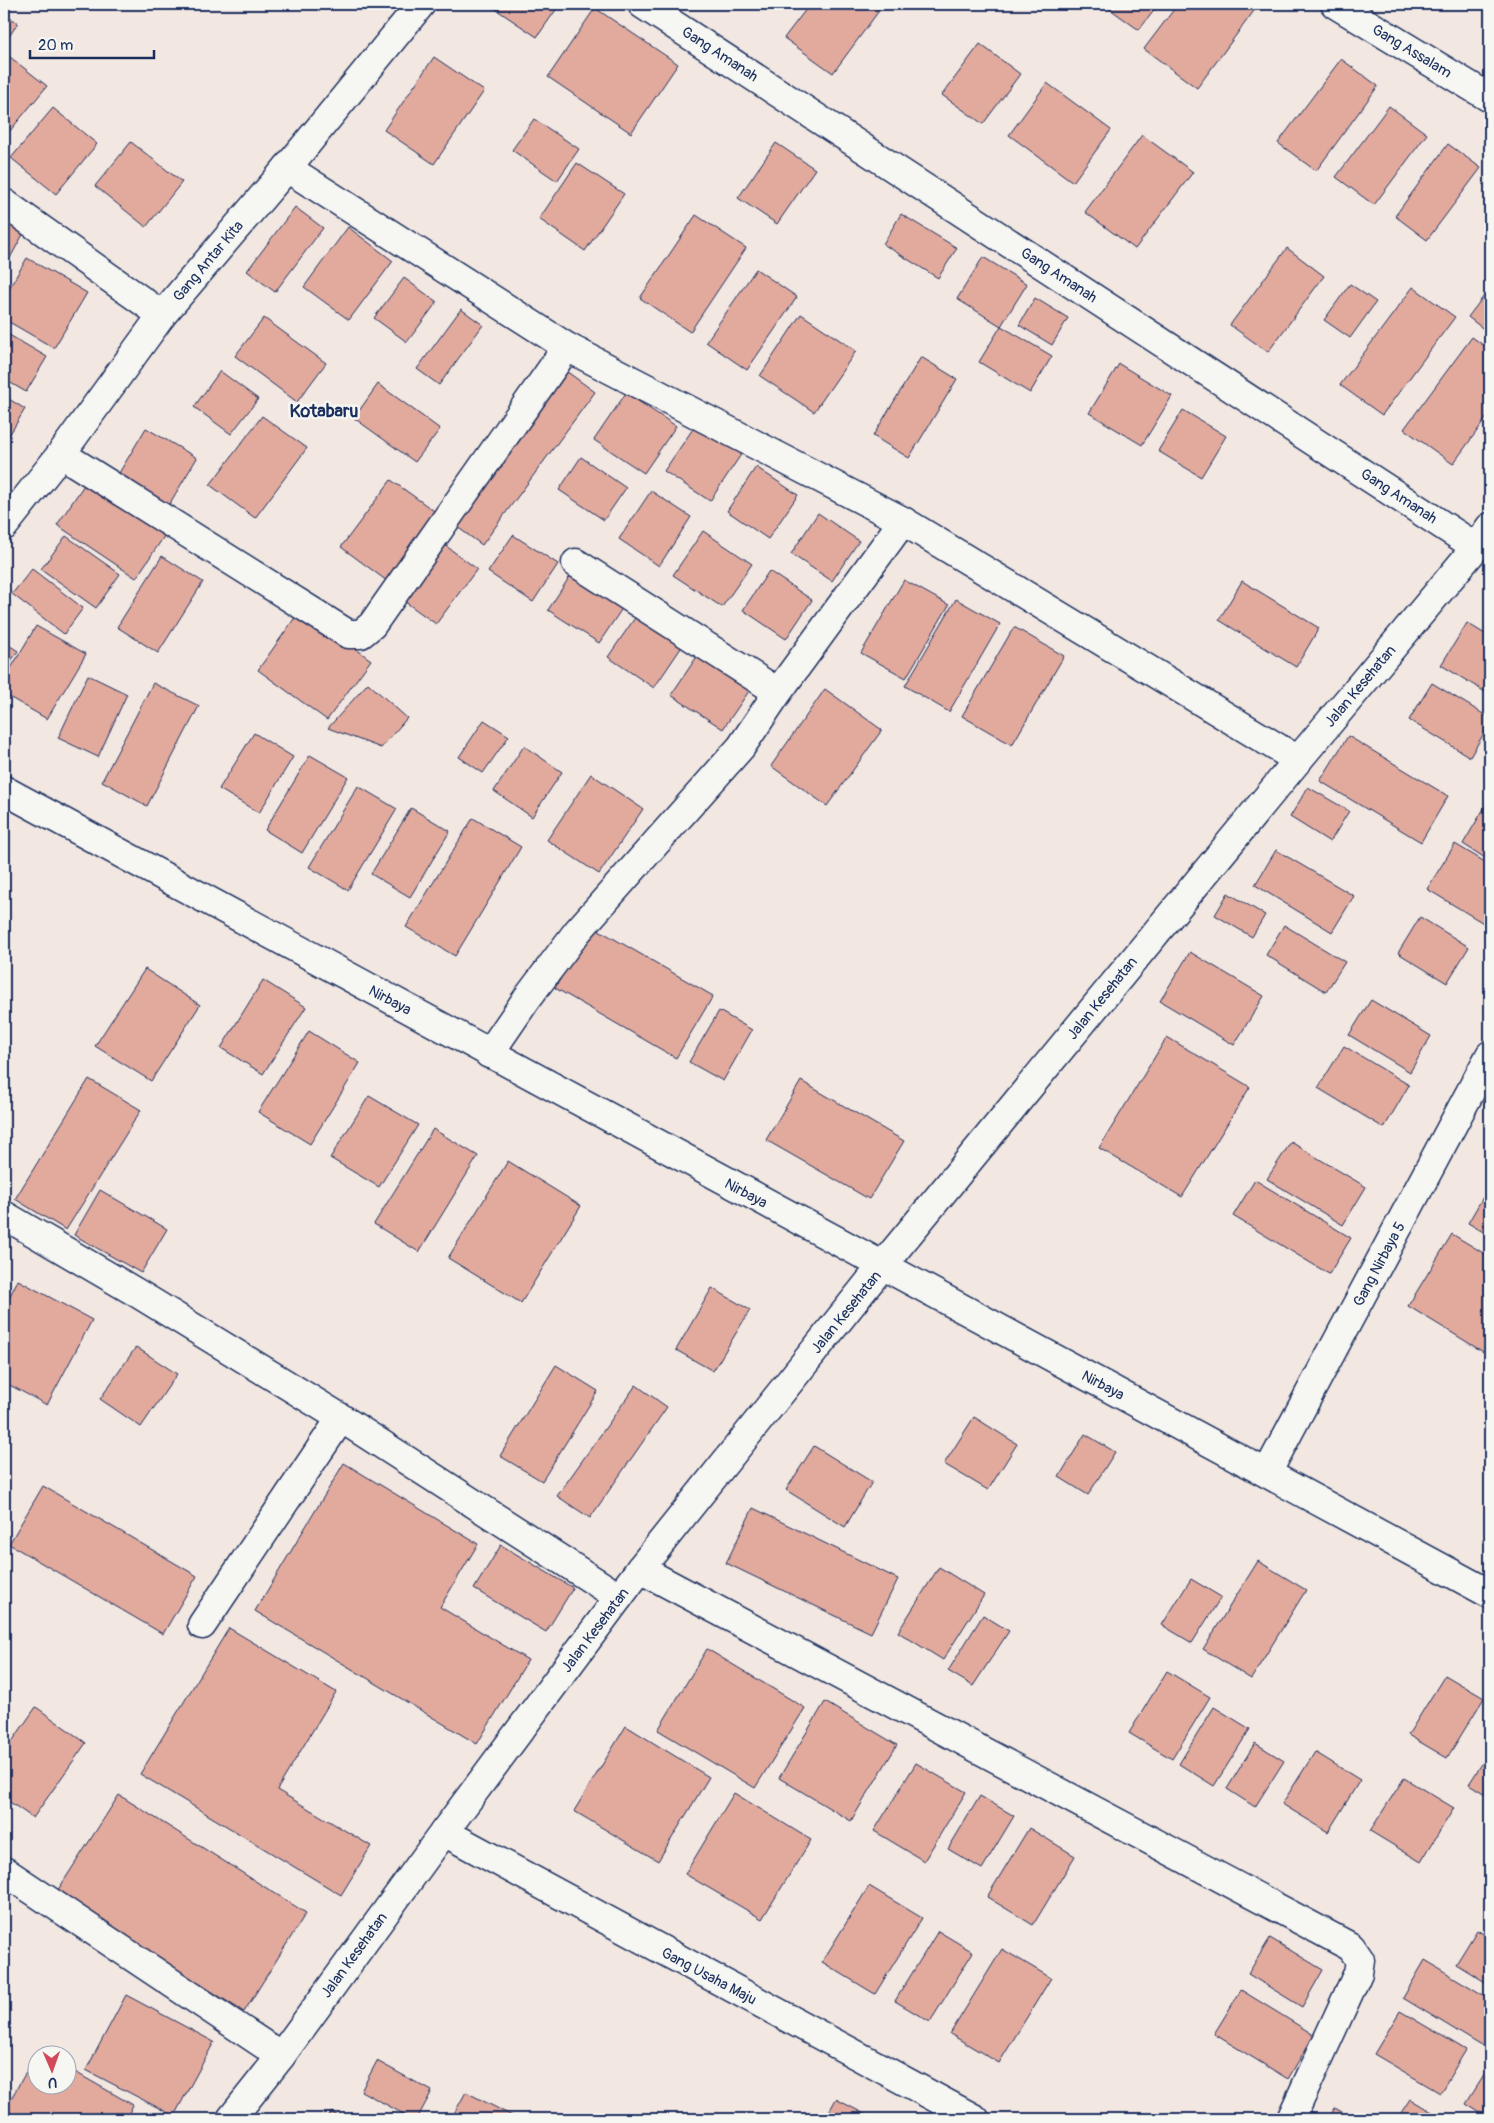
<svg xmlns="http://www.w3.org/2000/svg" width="1494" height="2123" font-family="Pangolin,sans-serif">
  <rect width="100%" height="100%" fill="#f2e7e1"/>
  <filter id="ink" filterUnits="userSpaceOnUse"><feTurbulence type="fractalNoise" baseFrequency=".02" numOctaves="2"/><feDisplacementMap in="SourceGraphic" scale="10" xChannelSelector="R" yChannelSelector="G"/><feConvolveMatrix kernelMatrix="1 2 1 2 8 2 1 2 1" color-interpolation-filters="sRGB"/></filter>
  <g filter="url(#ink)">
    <g fill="#e2a99d" stroke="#1b2f5e">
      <polygon points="488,4 560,4 537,37"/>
      <polygon points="810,4 884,4 833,73 784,38"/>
      <polygon points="1103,4 1159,4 1139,30"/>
      <polygon points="1178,4 1259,4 1197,88 1144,49"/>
      <polygon points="595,8 678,64 631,133 548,77"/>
      <polygon points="4,14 18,23 4,44"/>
      <polygon points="980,44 1020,74 983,124 942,95"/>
      <polygon points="10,57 47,86 4,138 4,65"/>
      <polygon points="434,57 484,91 434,164 384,130"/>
      <polygon points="1341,59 1378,86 1316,171 1278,143"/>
      <polygon points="1047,83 1111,130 1073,182 1009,135"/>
      <polygon points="1389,106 1427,134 1374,205 1336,177"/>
      <polygon points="53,108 97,144 56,194 11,158"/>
      <polygon points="534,119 579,149 557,181 512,150"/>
      <polygon points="1142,135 1193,172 1135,249 1085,212"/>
      <polygon points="131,142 182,182 146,227 95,186"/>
      <polygon points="776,143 815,169 777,224 738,198"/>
      <polygon points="1448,144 1481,168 1427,240 1395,216"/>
      <polygon points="577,163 624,194 585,251 539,219"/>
      <polygon points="295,207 323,228 275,292 247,271"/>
      <polygon points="4,214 27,227 4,269"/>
      <polygon points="901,214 957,248 938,278 883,244"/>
      <polygon points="696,215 746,248 690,332 640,298"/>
      <polygon points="348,227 393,261 349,320 304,287"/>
      <polygon points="1287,248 1324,276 1268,352 1230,325"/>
      <polygon points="983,257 1027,284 1001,326 957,299"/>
      <polygon points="27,258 87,293 54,348 4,319 4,297"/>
      <polygon points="756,269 797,297 747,370 706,342"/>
      <polygon points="404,278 437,302 407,342 374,318"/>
      <polygon points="1350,284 1376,302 1350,338 1324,320"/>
      <polygon points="1413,287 1455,317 1382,415 1340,385"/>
      <polygon points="1490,288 1490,334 1468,317"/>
      <polygon points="1035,298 1068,318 1052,345 1019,325"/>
      <polygon points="461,309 483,325 439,385 417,369"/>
      <polygon points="801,314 856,351 814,412 760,376"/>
      <polygon points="264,318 326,363 297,402 235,356"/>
      <polygon points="1001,326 1052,356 1030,393 979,362"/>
      <polygon points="4,332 47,357 26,392 4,379"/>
      <polygon points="1472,337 1490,350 1490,413 1453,464 1404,429"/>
      <polygon points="921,357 957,379 909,458 873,436"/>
      <polygon points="1119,364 1172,396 1142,445 1089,413"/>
      <polygon points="220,371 258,399 231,434 194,407"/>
      <polygon points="566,371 595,392 482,545 453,524"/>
      <polygon points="378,384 440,429 415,462 354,418"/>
      <polygon points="626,393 676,426 644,473 594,440"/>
      <polygon points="4,396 25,409 4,444"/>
      <polygon points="1183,410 1226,436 1201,477 1158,451"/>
      <polygon points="262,416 307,448 255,518 210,485"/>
      <polygon points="697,423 742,453 710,501 664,471"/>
      <polygon points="146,428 197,458 167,508 116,478"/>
      <polygon points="581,457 626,488 604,520 559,490"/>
      <polygon points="756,467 798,495 768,539 727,511"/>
      <polygon points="88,479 167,532 136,578 57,525"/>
      <polygon points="391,480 437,513 387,581 341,547"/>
      <polygon points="651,491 691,517 659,566 619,539"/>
      <polygon points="818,513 859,541 832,581 791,554"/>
      <polygon points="703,531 752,564 722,607 673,575"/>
      <polygon points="513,535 558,564 533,602 488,572"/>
      <polygon points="66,536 120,574 96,608 41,569"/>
      <polygon points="438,540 477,569 436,624 397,596"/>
      <polygon points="162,556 203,582 158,653 117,627"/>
      <polygon points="32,569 83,608 64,634 12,594"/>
      <polygon points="574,570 625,604 599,643 548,610"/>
      <polygon points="769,571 812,600 786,639 743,610"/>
      <polygon points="904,580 949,605 906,678 861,653"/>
      <polygon points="1242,581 1319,628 1296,667 1219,620"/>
      <polygon points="956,599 1000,624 949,712 905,686"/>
      <polygon points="301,609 371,660 327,720 258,670"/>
      <polygon points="639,612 685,642 654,688 608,657"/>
      <polygon points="1467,623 1490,637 1490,695 1441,665"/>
      <polygon points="36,626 86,654 47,719 4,694 4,680"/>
      <polygon points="1014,627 1064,656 1012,745 962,716"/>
      <polygon points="4,642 18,651 4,671"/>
      <polygon points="704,646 756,681 723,729 671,695"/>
      <polygon points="88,675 127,694 98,757 58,738"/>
      <polygon points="153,683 199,706 147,806 102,781"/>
      <polygon points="368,683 407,718 381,748 328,728"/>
      <polygon points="1432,683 1490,718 1490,723 1470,757 1409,720"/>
      <polygon points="825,689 882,730 827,806 771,766"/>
      <polygon points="484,720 509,736 483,773 459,757"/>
      <polygon points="254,733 293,757 259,813 219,789"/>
      <polygon points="1348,736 1448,796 1421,842 1320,781"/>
      <polygon points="524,746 562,772 532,817 494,791"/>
      <polygon points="310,755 348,777 302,853 265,830"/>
      <polygon points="591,774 643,809 599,874 547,840"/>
      <polygon points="358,786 397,809 348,890 309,867"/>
      <polygon points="1308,787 1349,811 1330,842 1290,817"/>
      <polygon points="1489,800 1490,801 1490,861 1463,844"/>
      <polygon points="411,808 450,831 410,897 371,874"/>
      <polygon points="473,818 521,847 455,956 406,927"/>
      <polygon points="1455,844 1490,865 1490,927 1427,889"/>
      <polygon points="1276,850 1354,896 1332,932 1255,885"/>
      <polygon points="1228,893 1265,915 1252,937 1215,915"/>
      <polygon points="1420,917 1469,947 1447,983 1398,953"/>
      <polygon points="1284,925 1345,962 1326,992 1266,955"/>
      <polygon points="592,926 713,996 676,1058 555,988"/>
      <polygon points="1190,952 1264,996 1234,1045 1160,1001"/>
      <polygon points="145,969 200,1005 151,1081 95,1046"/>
      <polygon points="263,980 306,1007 263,1074 221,1048"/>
      <polygon points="1371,1000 1431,1036 1410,1072 1349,1035"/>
      <polygon points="719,1011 752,1030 723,1081 689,1062"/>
      <polygon points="309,1031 360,1063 310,1144 258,1112"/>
      <polygon points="1167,1037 1250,1087 1182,1197 1099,1148"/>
      <polygon points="1344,1046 1409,1085 1384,1128 1318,1088"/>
      <polygon points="89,1079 141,1110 66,1230 15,1199"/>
      <polygon points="801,1081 904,1141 869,1199 766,1140"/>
      <polygon points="369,1096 418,1125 379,1187 330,1158"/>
      <polygon points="433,1129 478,1156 419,1252 374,1224"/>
      <polygon points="1291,1142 1366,1187 1343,1225 1267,1179"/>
      <polygon points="508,1161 581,1206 521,1303 448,1258"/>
      <polygon points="1255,1180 1351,1238 1329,1274 1233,1216"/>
      <polygon points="1490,1185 1490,1236 1468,1223"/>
      <polygon points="100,1190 167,1229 141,1273 74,1235"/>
      <polygon points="1452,1234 1490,1257 1490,1356 1408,1306"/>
      <polygon points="18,1280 92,1320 47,1405 4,1382 4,1307"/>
      <polygon points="712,1288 750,1310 713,1371 676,1350"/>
      <polygon points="136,1347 177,1374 141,1427 100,1399"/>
      <polygon points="556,1365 598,1391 542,1481 500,1456"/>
      <polygon points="636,1385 667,1407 590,1518 557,1496"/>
      <polygon points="974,1417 1017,1444 988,1490 944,1464"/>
      <polygon points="1085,1434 1115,1452 1088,1495 1059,1477"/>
      <polygon points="814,1446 872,1482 845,1527 786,1490"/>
      <polygon points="344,1463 478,1544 440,1607 528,1660 477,1744 255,1611"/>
      <polygon points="43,1486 197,1576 163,1634 9,1544"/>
      <polygon points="753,1508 898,1579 871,1633 726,1563"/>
      <polygon points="501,1545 573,1588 546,1632 474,1589"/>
      <polygon points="1258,1561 1306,1590 1251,1679 1203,1649"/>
      <polygon points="939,1567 984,1595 943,1660 898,1632"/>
      <polygon points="1191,1579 1221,1597 1192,1643 1162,1625"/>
      <polygon points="983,1615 1009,1631 973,1686 948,1671"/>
      <polygon points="229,1628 336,1692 277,1790 371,1846 341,1895 140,1774"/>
      <polygon points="707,1649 805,1708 755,1788 658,1730"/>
      <polygon points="1167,1671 1210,1697 1172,1759 1129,1733"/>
      <polygon points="1445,1675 1484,1698 1447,1758 1408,1735"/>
      <polygon points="825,1702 897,1745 851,1821 779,1778"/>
      <polygon points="36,1707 86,1743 33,1818 4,1798 4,1753"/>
      <polygon points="1214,1707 1250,1729 1214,1786 1179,1764"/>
      <polygon points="4,1714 12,1720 4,1732"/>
      <polygon points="626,1726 709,1777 658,1861 574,1811"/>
      <polygon points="1255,1743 1284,1761 1255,1807 1227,1789"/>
      <polygon points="1315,1752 1360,1780 1328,1832 1282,1804"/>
      <polygon points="1487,1756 1490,1758 1490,1797 1469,1784"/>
      <polygon points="916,1763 966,1792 924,1861 874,1831"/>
      <polygon points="1404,1778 1454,1808 1421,1862 1370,1831"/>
      <polygon points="734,1793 811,1840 762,1919 685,1874"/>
      <polygon points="119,1795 306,1913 244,2012 56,1893"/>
      <polygon points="980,1796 1014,1816 982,1869 948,1849"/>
      <polygon points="1029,1828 1075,1856 1033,1925 987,1897"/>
      <polygon points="869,1886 922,1918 875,1994 822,1962"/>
      <polygon points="1477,1930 1490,1938 1490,1985 1456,1964"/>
      <polygon points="938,1931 973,1952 930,2022 895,2001"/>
      <polygon points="1270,1938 1323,1970 1302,2007 1248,1974"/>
      <polygon points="1002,1949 1051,1978 999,2063 950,2034"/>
      <polygon points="1425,1960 1490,1999 1490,2051 1403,1998"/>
      <polygon points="1241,1990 1314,2035 1288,2079 1214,2034"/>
      <polygon points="126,1995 214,2042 174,2116 86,2070"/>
      <polygon points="1400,2011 1466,2050 1440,2093 1374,2054"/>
      <polygon points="38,2051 47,2056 38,2056 38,2086 68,2086 68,2068 133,2105 126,2119 4,2119 4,2111"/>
      <polygon points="377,2061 432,2091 417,2119 413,2119 361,2091"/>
      <polygon points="1490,2066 1490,2119 1466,2104"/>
      <polygon points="466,2092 518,2119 451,2119"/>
      <polygon points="836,2099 874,2119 825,2119"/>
      <polygon points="1410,2099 1444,2119 1397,2119"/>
      <polygon points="1335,2108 1354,2119 1328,2119"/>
      <polygon points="331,2112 344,2119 327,2119"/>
    </g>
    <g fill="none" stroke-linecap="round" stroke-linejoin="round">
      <g stroke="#1b2f5e" stroke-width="31">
        <g id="minor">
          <polyline points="642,4 1476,547"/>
          <polyline points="1335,4 1490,98"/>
          <polyline points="287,168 567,347 903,521 1298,760"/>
          <polyline points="4,203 162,315"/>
          <polyline points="61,454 348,634 361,634 372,625 567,347"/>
          <polyline points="4,526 61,454 162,315 287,168 421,4"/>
          <polyline points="576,563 778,692"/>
          <polyline points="4,790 1490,1594"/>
          <polyline points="489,1054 528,997 577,932 741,747 778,692 903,521"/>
          <polyline points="4,1215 137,1293 341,1418 619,1597"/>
          <polyline points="1267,1473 1490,1055"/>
          <polyline points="640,1569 1351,1947 1360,1960 1358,1973 1291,2119"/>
          <polyline points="202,1625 341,1418"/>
          <polyline points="444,1832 975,2119"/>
          <polyline points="4,1871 281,2056"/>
          <polyline points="231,2119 281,2056 444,1832 640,1569 882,1266 1298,760 1476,547 1490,527"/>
        </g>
      </g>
      <use href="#minor" stroke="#f6f6f2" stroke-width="28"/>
    </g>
  </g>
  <g text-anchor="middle" stroke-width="5" stroke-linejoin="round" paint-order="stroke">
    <g font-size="15" fill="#1b2f5e" stroke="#f6f6f2">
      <text transform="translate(1412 51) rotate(31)" y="5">Gang Assalam</text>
      <text transform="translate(720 54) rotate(33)" y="5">Gang Amanah</text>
      <text transform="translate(208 261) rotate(-50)" y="5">Gang Antar Kita</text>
      <text transform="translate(1059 275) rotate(33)" y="5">Gang Amanah</text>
      <text transform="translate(1399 496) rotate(33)" y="5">Gang Amanah</text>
      <text transform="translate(1360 686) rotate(-50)" y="5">Jalan Kesehatan</text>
      <text transform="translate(1102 998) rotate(-51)" y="5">Jalan Kesehatan</text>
      <text transform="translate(390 1000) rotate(28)" y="5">Nirbaya</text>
      <text transform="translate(746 1193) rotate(28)" y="5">Nirbaya</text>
      <text transform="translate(1379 1264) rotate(-62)" y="5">Gang Nirbaya 5</text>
      <text transform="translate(846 1312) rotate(-51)" y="5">Jalan Kesehatan</text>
      <text transform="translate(1103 1385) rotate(28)" y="5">Nirbaya</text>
      <text transform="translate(595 1630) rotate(-53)" y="5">Jalan Kesehatan</text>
      <text transform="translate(354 1955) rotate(-54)" y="5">Jalan Kesehatan</text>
      <text transform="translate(709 1976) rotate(28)" y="5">Gang Usaha Maju</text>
    </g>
    <g font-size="18" font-weight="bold" fill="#1b2f5e" stroke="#f6f6f2">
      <text x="324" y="417">Kotabaru</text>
    </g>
  </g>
  <rect width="1494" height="2123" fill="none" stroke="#f6f6f2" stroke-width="20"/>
  <rect x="10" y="10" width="1474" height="2103" fill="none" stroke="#1b2f5e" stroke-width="2" filter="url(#ink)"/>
  <g transform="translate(52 2070) rotate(178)"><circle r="24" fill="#f6f6f2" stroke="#9ea6b7"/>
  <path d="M0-4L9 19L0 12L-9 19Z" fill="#d1495b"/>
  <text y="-8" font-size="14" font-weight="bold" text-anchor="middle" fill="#1b2f5e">U</text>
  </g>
  <path d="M30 50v8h124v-8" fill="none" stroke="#1b2f5e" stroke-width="2.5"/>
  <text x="38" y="50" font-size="15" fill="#1b2f5e" stroke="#f6f6f2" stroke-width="4" paint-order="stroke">20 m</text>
</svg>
